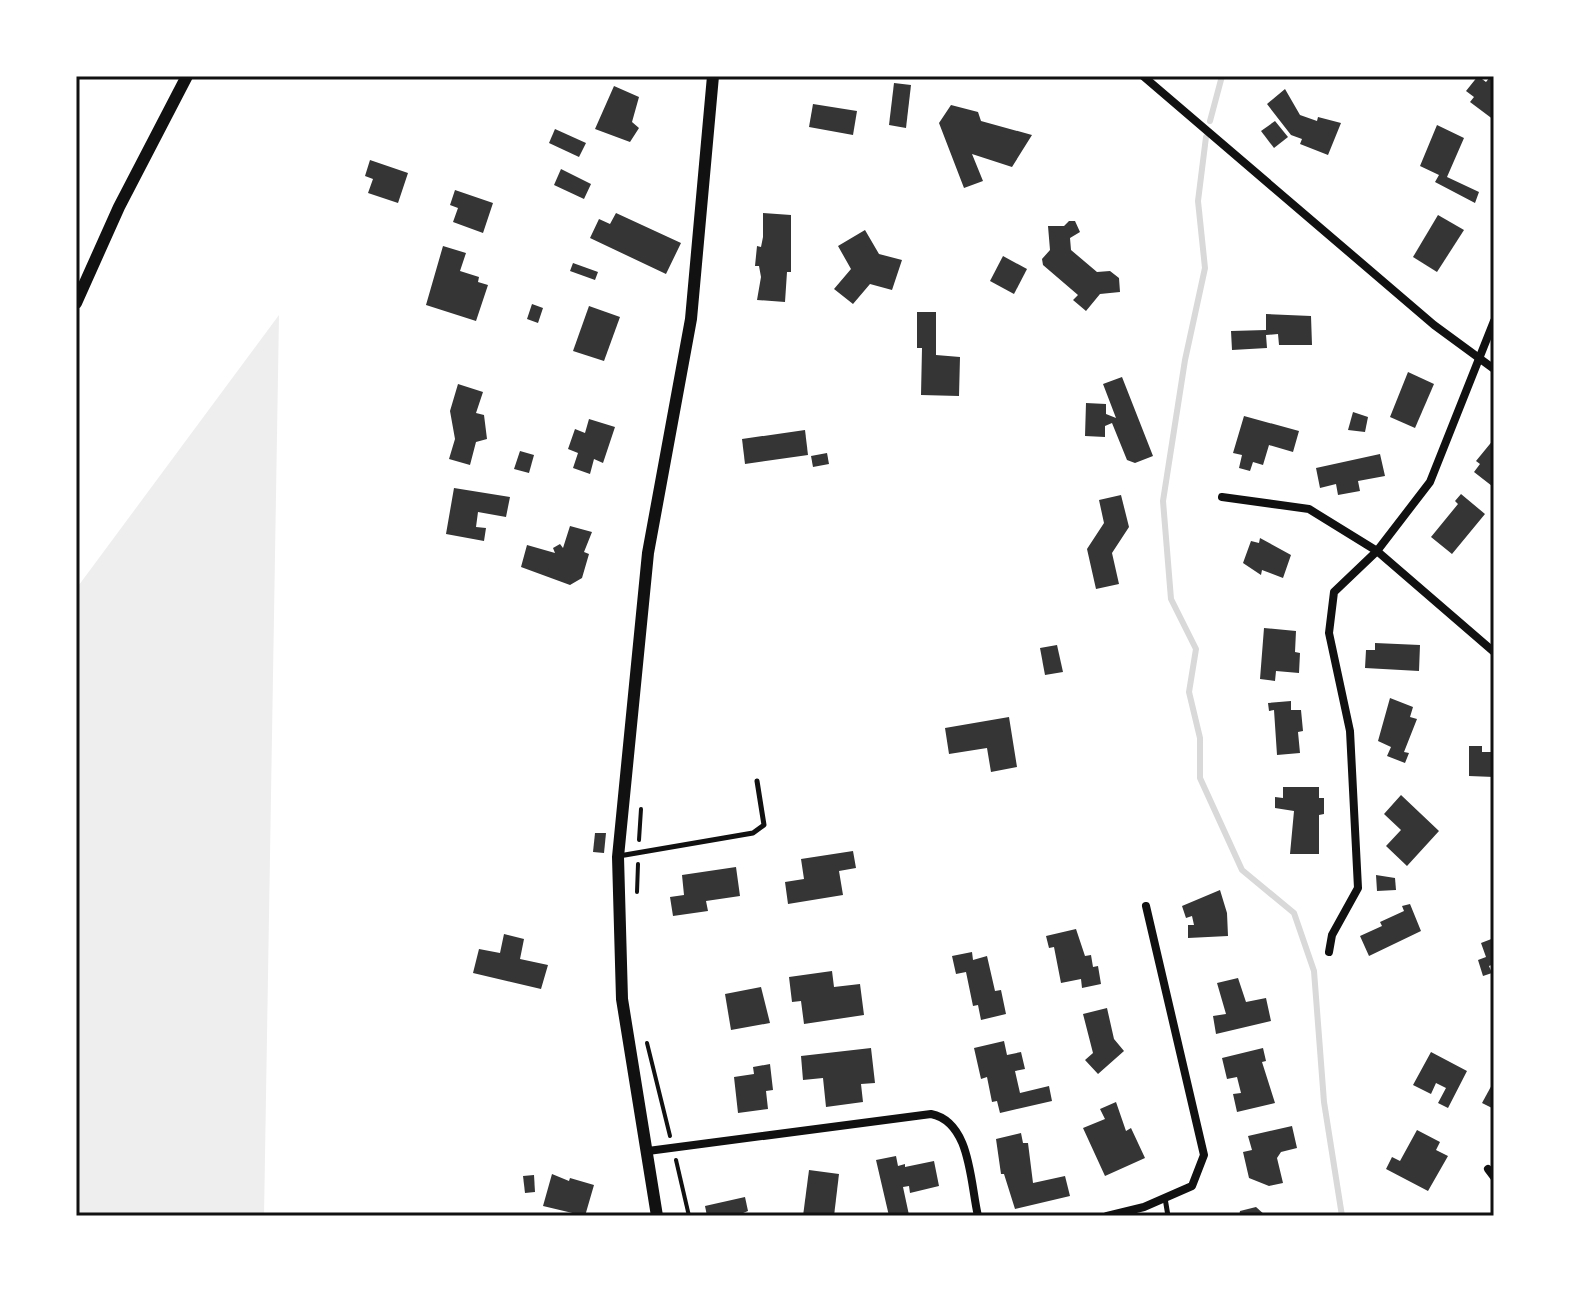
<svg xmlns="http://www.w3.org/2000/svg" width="1570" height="1292" font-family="'Crimson Pro',serif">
  <rect width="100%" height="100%" fill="#fff"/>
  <polygon fill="#eee" points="279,315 264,1216 76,1216 76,589"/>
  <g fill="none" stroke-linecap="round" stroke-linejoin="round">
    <g stroke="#d9d9d9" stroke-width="6">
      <polyline points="1210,121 1222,76"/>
      <polyline points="1206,137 1198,201 1205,268 1185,360 1163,501 1171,599 1196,649 1189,692 1200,738 1200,778 1242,870 1294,913 1314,971 1324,1102 1342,1216"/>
    </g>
  </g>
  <g fill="#353535">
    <polygon points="1478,76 1486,82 1490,77 1494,81 1494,120 1470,102 1474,97 1466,91"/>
    <polygon points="894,83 911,85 906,128 889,125"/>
    <polygon points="614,86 639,97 632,122 639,128 630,142 595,129"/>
    <polygon points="1285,89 1300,115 1317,121 1318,117 1341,123 1328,155 1300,144 1302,139 1291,135 1267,104"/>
    <polygon points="813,104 857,111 853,135 809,127"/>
    <polygon points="951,105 978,112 981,121 1032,135 1012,167 972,154 983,181 964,188 939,123"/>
    <polygon points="1275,121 1288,137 1274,148 1261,131"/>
    <polygon points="1437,125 1464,138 1447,177 1479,192 1475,203 1435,182 1439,175 1420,166"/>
    <polygon points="555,129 586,143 579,157 549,143"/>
    <polygon points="370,160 408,173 398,203 368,193 373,179 365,176"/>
    <polygon points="561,169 591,184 584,199 554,185"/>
    <polygon points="455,190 493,203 483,233 453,222 458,208 450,205"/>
    <polygon points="616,213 681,243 666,274 590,238 599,219 610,224"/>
    <polygon points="763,213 791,215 791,272 787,272 785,302 757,300 761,277 759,266 755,266 757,246 761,247 763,237"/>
    <polygon points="1438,215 1464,230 1437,272 1413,257"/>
    <polygon points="1069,221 1075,221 1080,232 1070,238 1071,250 1097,272 1110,271 1119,278 1120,292 1100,294 1086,311 1073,300 1078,295 1043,265 1042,259 1050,250 1048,226 1064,226"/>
    <polygon points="865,230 879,254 902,260 892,290 870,284 853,304 834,289 851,269 838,246"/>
    <polygon points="443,246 466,253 460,271 479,277 478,282 488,285 476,321 426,305"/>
    <polygon points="1003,256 1027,269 1014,294 990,281"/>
    <polygon points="573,263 598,272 595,280 570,271"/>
    <polygon points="532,304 543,308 538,323 527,319"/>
    <polygon points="589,306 620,317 604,361 573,351"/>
    <polygon points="917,312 936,312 936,355 960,357 959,396 921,395 922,348 917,348"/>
    <polygon points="1266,314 1311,316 1312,345 1279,345 1278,334 1266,335 1267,348 1232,350 1231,331 1266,330"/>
    <polygon points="1408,372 1434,384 1415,428 1390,417"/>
    <polygon points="1122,377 1153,456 1135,463 1127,460 1112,423 1105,426 1105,437 1085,436 1086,403 1106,404 1106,414 1116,418 1103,384"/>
    <polygon points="458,384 483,392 476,413 484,415 487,439 476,442 470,465 449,459 455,439 450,411"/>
    <polygon points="1353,412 1368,417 1365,432 1348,430"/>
    <polygon points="1244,416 1299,431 1293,452 1269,445 1263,465 1253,462 1250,471 1239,468 1242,455 1233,453"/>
    <polygon points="589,419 615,427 603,463 594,459 590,474 573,468 578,453 568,449 575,429 585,433"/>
    <polygon points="805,430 808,455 745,464 742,439"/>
    <polygon points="1494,439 1494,483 1492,486 1474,472 1480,464 1476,461"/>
    <polygon points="520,451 534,455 529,473 514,469"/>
    <polygon points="827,453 829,464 813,467 811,456"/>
    <polygon points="1380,454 1385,476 1358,481 1360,491 1338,495 1336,484 1320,488 1316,468"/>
    <polygon points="454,488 510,497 506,517 478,512 476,527 486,528 484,541 446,534"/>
    <polygon points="1461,494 1485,514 1452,554 1431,537 1458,504 1455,501"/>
    <polygon points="1121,495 1129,527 1112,553 1119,584 1096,589 1087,549 1104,523 1099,500"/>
    <polygon points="570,526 592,532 584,552 589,554 582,578 570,585 521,567 527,545 555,553 553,548 560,544 563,548"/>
    <polygon points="1260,538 1291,555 1283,578 1262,570 1261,575 1243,563 1251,541 1259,543"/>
    <polygon points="1264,628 1296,631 1295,652 1300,653 1299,673 1276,671 1275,681 1260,679"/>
    <polygon points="1375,643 1420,645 1419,671 1365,668 1366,650 1375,650"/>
    <polygon points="1057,645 1063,672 1045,675 1040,648"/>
    <polygon points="1390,698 1413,707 1410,717 1417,719 1404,752 1409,753 1405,763 1387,756 1391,747 1378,741"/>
    <polygon points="1291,701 1291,710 1301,710 1303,731 1298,732 1300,753 1277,755 1274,710 1269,711 1268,703"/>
    <polygon points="1009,717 1017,767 991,772 987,748 949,754 945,728"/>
    <polygon points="1469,746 1482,746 1482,752 1494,752 1494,777 1469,776"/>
    <polygon points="1283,787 1319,787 1319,798 1324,798 1324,814 1319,815 1319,854 1290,854 1294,811 1275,808 1275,797 1283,798"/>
    <polygon points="1401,795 1439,831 1407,866 1386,846 1401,830 1384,814"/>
    <polygon points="595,833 606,833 604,853 593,852"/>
    <polygon points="853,851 856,868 839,871 843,895 788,904 785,882 804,879 801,859"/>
    <polygon points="736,867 740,896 706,901 708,911 673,916 670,897 684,895 682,875"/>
    <polygon points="1376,875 1395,878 1396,890 1377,891"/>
    <polygon points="1220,890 1227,913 1228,936 1188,938 1188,925 1194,925 1192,916 1186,918 1182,906"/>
    <polygon points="1410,904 1421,931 1369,956 1360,936 1382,926 1380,922 1404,911 1402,906"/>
    <polygon points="1076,929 1085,956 1091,955 1093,967 1098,966 1101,984 1082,988 1081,979 1061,983 1054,947 1049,948 1046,936"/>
    <polygon points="504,934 524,939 520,959 548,965 541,989 473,973 479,949 500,953"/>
    <polygon points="1494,938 1494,964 1489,966 1492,973 1483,976 1478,960 1486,957 1481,943"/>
    <polygon points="972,952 973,960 987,956 995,991 1001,990 1006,1014 981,1020 978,1005 973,1006 966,972 956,974 952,956"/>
    <polygon points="832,971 834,987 860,984 864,1015 804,1024 801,1001 792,1002 789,977"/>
    <polygon points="1238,978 1246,1002 1266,998 1271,1021 1216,1034 1213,1016 1226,1014 1217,983"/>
    <polygon points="761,987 770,1023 731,1030 725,994"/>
    <polygon points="1107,1008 1114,1039 1124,1051 1098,1074 1085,1060 1093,1053 1083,1014"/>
    <polygon points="1004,1041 1007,1055 1021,1052 1025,1069 1015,1071 1020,1093 1049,1086 1052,1101 1000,1113 997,1101 992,1102 987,1077 981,1079 974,1048"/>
    <polygon points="871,1048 875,1083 861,1084 863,1102 826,1107 823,1078 803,1080 801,1056"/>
    <polygon points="1263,1048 1266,1061 1262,1062 1275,1103 1237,1112 1233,1094 1241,1093 1237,1077 1227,1079 1222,1058"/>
    <polygon points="1431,1052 1467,1071 1448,1108 1438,1103 1446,1088 1436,1083 1431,1094 1413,1085"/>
    <polygon points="770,1064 773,1090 766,1091 768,1109 738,1113 734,1077 754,1074 753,1067"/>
    <polygon points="1494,1081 1494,1109 1482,1103"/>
    <polygon points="1116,1102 1126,1131 1131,1128 1145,1158 1105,1176 1083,1128 1105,1119 1100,1109"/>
    <polygon points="1292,1126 1297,1148 1281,1152 1277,1158 1283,1183 1269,1186 1249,1178 1243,1152 1252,1150 1248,1136"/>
    <polygon points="1417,1130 1440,1142 1436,1150 1448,1156 1428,1191 1386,1169 1392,1157 1400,1161"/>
    <polygon points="1021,1133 1023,1143 1028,1143 1033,1183 1065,1176 1070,1196 1015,1209 1004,1174 1001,1174 996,1139"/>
    <polygon points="896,1156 898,1166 905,1164 905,1167 934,1161 939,1186 910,1193 909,1186 903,1187 909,1215 905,1216 889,1216 876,1160"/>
    <polygon points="809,1170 839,1174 834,1216 803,1216"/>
    <polygon points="552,1174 569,1181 570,1178 594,1185 585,1216 543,1206"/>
    <polygon points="534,1175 535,1192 525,1193 523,1176"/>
    <polygon points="745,1197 748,1211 736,1216 707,1216 705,1206"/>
    <polygon points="1256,1207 1266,1216 1239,1216 1240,1211"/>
  </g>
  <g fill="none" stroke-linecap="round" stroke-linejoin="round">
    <g stroke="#111" stroke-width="4">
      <polyline points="639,840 641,809"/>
      <polyline points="637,892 638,864"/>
      <polyline points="647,1043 670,1136"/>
      <polyline points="676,1160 689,1216"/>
    </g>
    <g stroke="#111" stroke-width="5">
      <polyline points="619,856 753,833 764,825 757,781"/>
      <polyline points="1165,1198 1168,1216"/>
    </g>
    <g stroke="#111" stroke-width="8">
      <polyline points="1143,76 1434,325 1494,369"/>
      <polyline points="1222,497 1309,509 1377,551 1494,652"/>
      <polyline points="1329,952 1332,935 1358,888 1350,731 1329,633 1334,592 1377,551 1430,482 1494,321"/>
      <path d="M648,1151L931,1114C971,1122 970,1182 978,1216"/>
      <polyline points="1488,1169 1494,1177"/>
      <polyline points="1107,1216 1144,1207 1192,1186 1204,1155 1146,906"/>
    </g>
    <g stroke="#111" stroke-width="12">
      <polyline points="76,303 119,207 187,76"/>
      <polyline points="657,1216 622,999 618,857 648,553 691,319 713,76"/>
    </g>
  </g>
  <rect width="1570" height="1292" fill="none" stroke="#ffffff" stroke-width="156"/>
  <rect x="78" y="78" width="1414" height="1136" fill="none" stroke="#111" stroke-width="3"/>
</svg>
